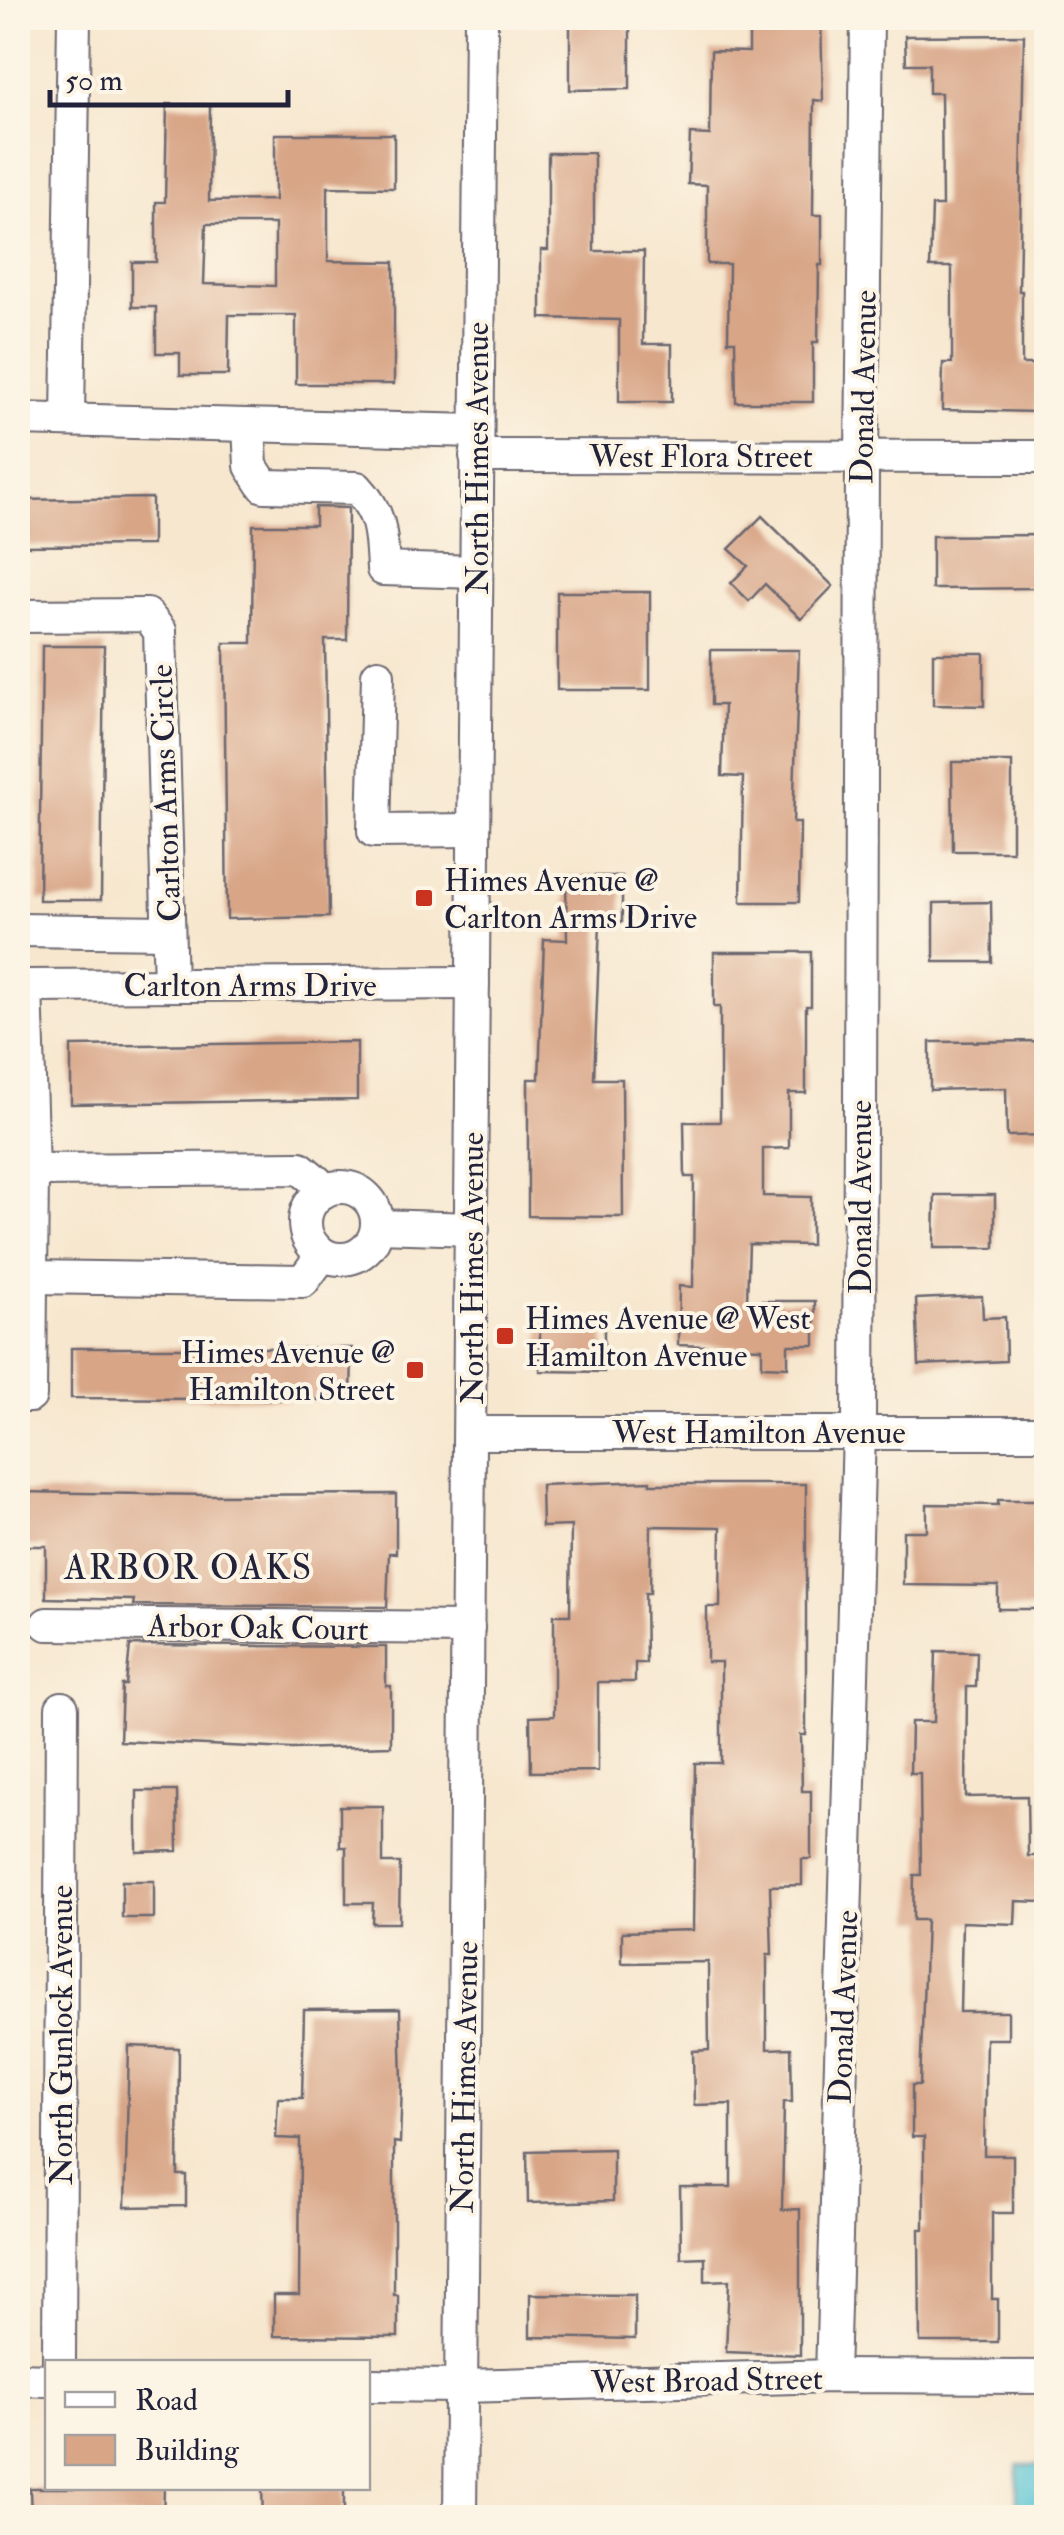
<svg xmlns="http://www.w3.org/2000/svg" width="1064" height="2535" font-family="'IM FELL Double Pica',serif">
  <rect width="100%" height="100%" fill="#fcf5e5"/>
  <filter id="ink" filterUnits="userSpaceOnUse"><feTurbulence type="fractalNoise" baseFrequency=".01" numOctaves="2"/><feDisplacementMap in="SourceGraphic" scale="20" xChannelSelector="R" yChannelSelector="G"/><feConvolveMatrix kernelMatrix="1 2 1 2 8 2 1 2 1" color-interpolation-filters="sRGB"/></filter>
  <filter id="wash" filterUnits="userSpaceOnUse"><feTurbulence type="fractalNoise" baseFrequency=".0048" numOctaves="4" result="noise"/><feDisplacementMap in="SourceGraphic" scale="40" xChannelSelector="R" yChannelSelector="G"/><feGaussianBlur stdDeviation="2.25" result="paint"/><feColorMatrix in="noise" values="0 0 0 0 0 0 0 0 0 0 0 0 0 0 0 0 0 1.4 0 .05"/><feComposite in="paint" operator="in"/></filter>
  <g filter="url(#wash)">
    <rect width="100%" height="100%" fill="#f7e7cf"/>
    <polygon fill="#5ac5d5" stroke="#3e7488" stroke-width="2.5" points="1018,2465 1046,2465 1046,2517 1016,2517"/>
    <g id="blocks">
      <g fill="#d8a587" fill-rule="evenodd">
        <polygon points="570,18 630,18 630,89 570,90"/>
        <polygon points="749,18 821,18 823,101 814,100 813,215 822,215 822,265 819,265 818,342 813,342 813,402 736,402 735,341 728,341 729,264 707,264 707,185 688,184 690,134 710,135 711,51 749,52"/>
        <polygon points="1024,35 1019,291 1022,291 1022,364 1037,364 1036,412 942,410 943,363 952,363 952,267 930,267 932,206 942,206 941,93 929,93 929,64 906,64 905,36"/>
        <path d="M167,104L210,105L209,201L275,200V134H394V188L328,187V261L394,262V384H296V315H229L228,375H180V353H156V307H132V262H156V202H165ZM206,224H275V286L204,284Z"/>
        <polygon points="548,153 594,153 594,251 644,251 643,344 672,344 672,402 619,402 619,320 541,318 541,250 548,250"/>
        <polygon points="152,498 152,545 18,546 18,500"/>
        <polygon points="315,507 348,508 347,640 325,640 329,917 227,919 224,643 252,643 253,525 315,525"/>
        <polygon points="762,516 833,586 801,619 765,584 749,601 731,583 748,566 729,549"/>
        <polygon points="1042,535 1043,588 932,589 932,536"/>
        <rect x="557" y="592" width="93" height="98"/>
        <polygon points="42,646 104,646 101,900 39,900"/>
        <polygon points="711,650 799,650 793,823 800,823 799,902 741,902 743,777 722,776 724,705 711,705"/>
        <polygon points="933,653 984,653 984,706 933,705"/>
        <polygon points="952,762 1012,762 1012,851 953,851"/>
        <polygon points="566,876 622,876 622,922 600,922 594,1079 622,1079 623,1217 528,1216 528,1079 539,1079 544,939 567,940"/>
        <polygon points="991,902 992,962 934,962 934,903"/>
        <polygon points="714,952 811,952 811,1006 806,1006 806,1093 789,1093 789,1148 763,1149 763,1196 811,1197 811,1245 749,1244 747,1301 815,1301 815,1345 788,1345 788,1367 762,1366 762,1348 678,1345 679,1286 693,1287 694,1177 685,1177 684,1122 720,1122 720,1007 714,1007"/>
        <polygon points="1046,1041 1046,1135 1007,1136 1006,1088 930,1090 930,1042"/>
        <polygon points="357,1042 357,1100 71,1104 71,1046"/>
        <polygon points="935,1195 995,1195 995,1248 934,1248"/>
        <polygon points="982,1296 983,1318 1005,1317 1006,1361 919,1365 916,1299"/>
        <polygon points="540,1326 604,1326 604,1372 540,1371"/>
        <polygon points="71,1348 352,1348 351,1400 71,1398"/>
        <polygon points="650,1481 650,1484 806,1484 806,1735 801,1735 802,1791 811,1791 811,1859 802,1859 802,1885 770,1886 772,1955 767,1955 767,2049 791,2048 792,2102 784,2102 782,2210 800,2209 800,2355 726,2352 729,2280 705,2281 705,2257 681,2258 680,2187 731,2187 731,2104 694,2105 693,2051 709,2050 708,1962 622,1963 622,1932 693,1930 695,1763 721,1763 721,1662 707,1662 707,1607 720,1607 721,1527 651,1526 650,1593 645,1593 646,1663 635,1663 635,1682 598,1682 598,1771 531,1772 530,1717 554,1716 554,1615 570,1615 571,1526 542,1527 541,1485"/>
        <polygon points="18,1492 208,1495 396,1494 396,1553 389,1553 387,1607 133,1605 134,1600 46,1598 46,1546 18,1546"/>
        <polygon points="998,1500 1046,1500 1046,1609 998,1609 998,1586 903,1585 903,1531 927,1531 927,1504 998,1505"/>
        <polygon points="130,1645 386,1647 386,1686 391,1686 391,1746 292,1749 120,1741 122,1685 126,1685"/>
        <polygon points="936,1651 977,1652 976,1687 967,1687 966,1797 1027,1796 1028,1856 1043,1856 1042,1902 1016,1901 1015,1924 962,1922 960,2012 1008,2012 1008,2039 986,2039 984,2155 1013,2155 1013,2213 992,2213 992,2299 998,2299 998,2342 920,2342 919,2229 924,2229 924,2137 912,2137 912,2085 920,2085 926,1920 913,1920 914,1875 921,1875 920,1773 910,1773 911,1722 934,1722"/>
        <polygon points="137,1791 177,1791 178,1851 137,1852"/>
        <polygon points="340,1806 383,1806 383,1863 400,1863 399,1923 372,1923 373,1903 346,1903 346,1847 340,1847"/>
        <rect x="122" y="1881" width="32" height="37"/>
        <polygon points="400,2009 402,2082 400,2143 394,2142 394,2295 398,2295 398,2337 274,2336 274,2295 299,2295 300,2139 276,2138 278,2098 302,2098 304,2010"/>
        <polygon points="129,2046 179,2048 178,2175 186,2175 186,2206 125,2207"/>
        <polygon points="613,2149 613,2201 528,2203 527,2151"/>
        <polygon points="530,2294 635,2295 635,2339 530,2337"/>
        <polygon points="30,2488 164,2488 163,2518 31,2518"/>
        <polygon points="262,2488 344,2488 344,2518 263,2518"/>
      </g>
    </g>
  </g>
  <g filter="url(#ink)">
    <use href="#blocks" fill-opacity="0" stroke="#6d676f" stroke-width="2.5"/>
    <g fill="none" stroke-linecap="round" stroke-linejoin="round">
      <g stroke="#6d676f" stroke-width="36">
        <g id="minor">
          <polyline points="18,419 476,431"/>
          <polyline points="68,420 74,18"/>
          <path d="M249,426L251,466L264,486L357,488C382,515 381,534 383,569L476,572"/>
          <polyline points="476,456 1046,457"/>
          <polyline points="18,616 147,615 160,631 170,985"/>
          <polyline points="378,675 374,831 474,830"/>
          <polyline points="18,930 168,932"/>
          <polyline points="32,1170 300,1168 317,1182 323,1192"/>
          <circle cx="341" cy="1223" r="36"/>
          <polyline points="378,1226 473,1229"/>
          <polyline points="31,1277 303,1281 323,1254"/>
          <polyline points="18,1396 30,1396 32,1170 26,986 473,983"/>
          <polyline points="471,1433 1046,1433"/>
          <polyline points="47,1624 468,1628"/>
          <polyline points="59,2362 62,1708"/>
          <polyline points="832,2376 859,1432 862,456 867,18"/>
          <polyline points="18,2379 48,2380"/>
          <polyline points="368,2385 461,2386 832,2376 1046,2377"/>
          <polyline points="460,2518 481,18"/>
        </g>
      </g>
      <use href="#minor" stroke="#fff" stroke-width="32"/>
    </g>
  </g>
  <g fill="#c8321e" stroke="#fcf5e5" stroke-width="4">
    <rect x="414" y="888" width="20" height="20" rx="5"/>
    <rect x="495" y="1326" width="20" height="20" rx="5"/>
    <rect x="405" y="1360" width="20" height="20" rx="5"/>
  </g>
  <g text-anchor="middle" stroke-width="8" stroke-linejoin="round" paint-order="stroke">
    <g font-size="32" fill="#22223b" stroke="#fcf5e5">
      <text transform="translate(863 387) rotate(-89)" y="11">Donald Avenue</text>
      <text x="701" y="467">West Flora Street</text>
      <text transform="translate(477 458) rotate(-90)" y="11">North Himes Avenue</text>
      <text transform="translate(165 793) rotate(-92)" y="11">Carlton Arms Circle</text>
      <text x="250" y="996">Carlton Arms Drive</text>
      <text transform="translate(860 1197) rotate(-90)" y="11">Donald Avenue</text>
      <text transform="translate(472 1268) rotate(-90)" y="11">North Himes Avenue</text>
      <text x="759" y="1443">West Hamilton Avenue</text>
      <text transform="translate(258 1627) rotate(1)" y="11">Arbor Oak Court</text>
      <text transform="translate(843 2007) rotate(-88)" y="11">Donald Avenue</text>
      <text transform="translate(61 2035) rotate(-90)" y="11">North Gunlock Avenue</text>
      <text transform="translate(464 2077) rotate(-89)" y="11">North Himes Avenue</text>
      <text transform="translate(707 2380) rotate(-1)" y="11">West Broad Street</text>
    </g>
    <g font-size="32" fill="#22223b" stroke="#fcf5e5" text-anchor="start">
      <text x="444" y="891">Himes Avenue @<tspan x="444" dy="37">Carlton Arms Drive</tspan></text>
      <text x="525" y="1329">Himes Avenue @ West<tspan x="525" dy="37">Hamilton Avenue</tspan></text>
      <text x="395" y="1363" text-anchor="end">Himes Avenue @<tspan x="395" dy="37">Hamilton Street</tspan></text>
    </g>
    <g font-size="35" letter-spacing="2.5" fill="#22223b" stroke="#fcf5e5">
      <text x="189" y="1579">ARBOR OAKS</text>
    </g>
  </g>
  <rect width="1064" height="2535" fill="none" stroke="#fcf5e5" stroke-width="60"/>
  <rect x="45" y="2360" width="325" height="130" fill="#fcf5e5" stroke="#a5a1a1" stroke-width="2.5"/>
  <rect x="65" y="2392" width="50" height="15" fill="#ffffff" stroke="#a5a1a1" stroke-width="2.5"/>
  <text x="135" y="2410" font-size="30" fill="#22223b">Road</text>
  <rect x="65" y="2435" width="50" height="30" fill="#d8a587" stroke="#a5a1a1" stroke-width="2.5"/>
  <text x="135" y="2460" font-size="30" fill="#22223b">Building</text>
  <path d="M50 90v15h238v-15" fill="none" stroke="#22223b" stroke-width="5"/>
  <text x="65" y="90" font-size="30" fill="#22223b" stroke="#fcf5e5" stroke-width="8" paint-order="stroke">50 m</text>
</svg>
